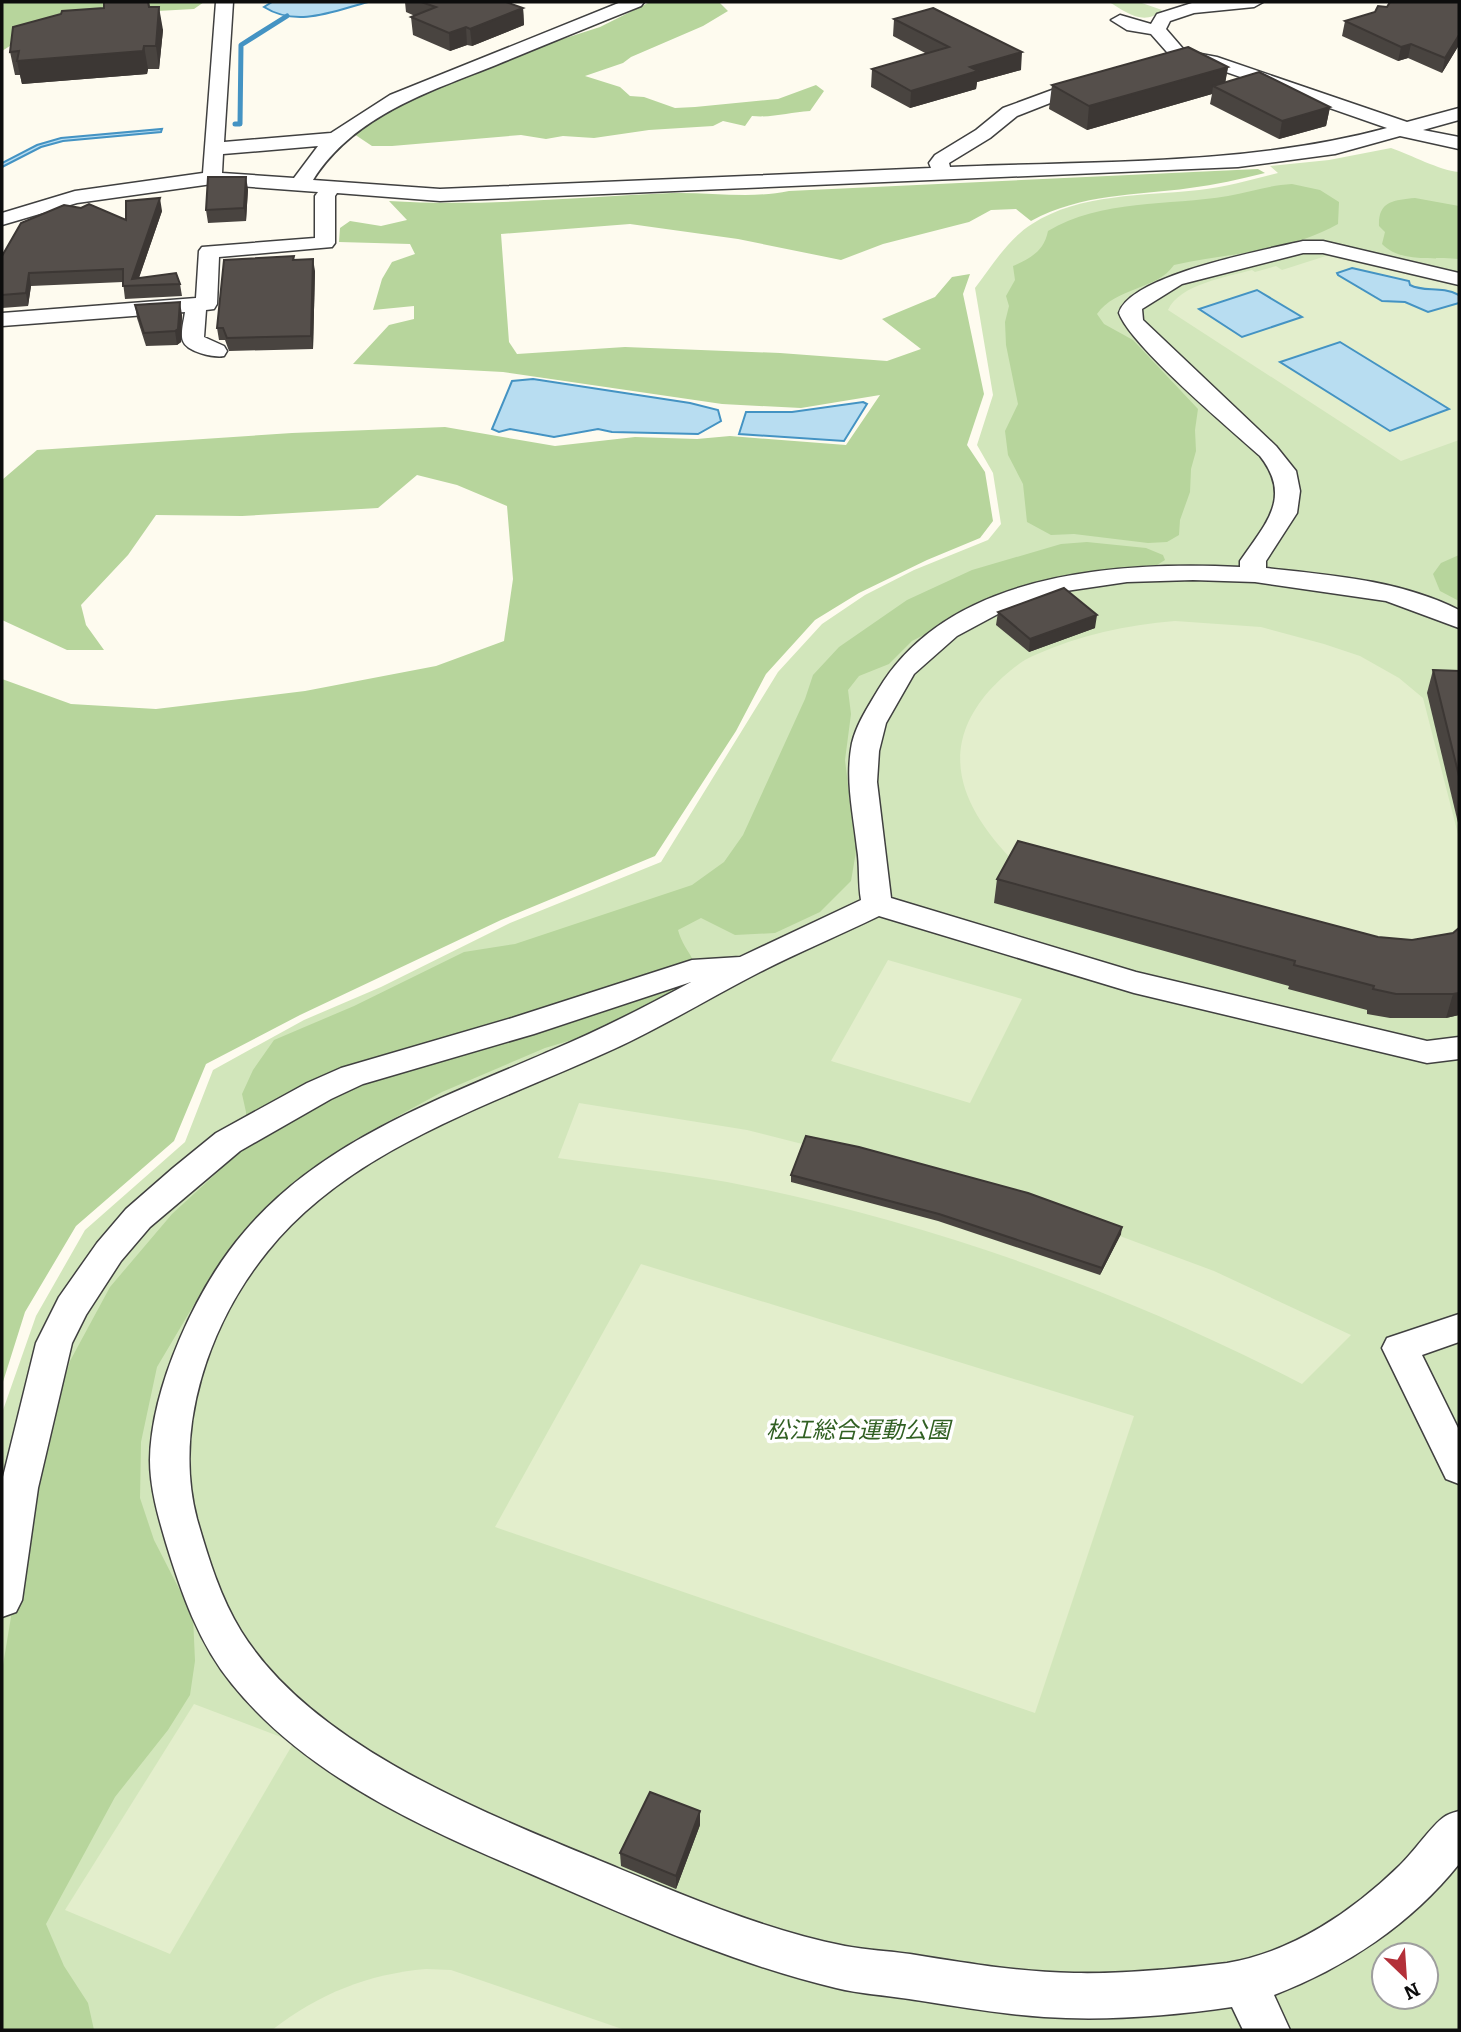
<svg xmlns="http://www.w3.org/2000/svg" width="1461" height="2032" font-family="Bitter,'Noto Sans JP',serif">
  <rect width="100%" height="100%" fill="#fefbef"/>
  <g fill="#d2e6bb" fill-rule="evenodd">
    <path d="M1109,2H1139L1162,10C1144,27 1126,12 1109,2Z"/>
    <path d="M1391,148C1412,155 1438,170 1459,172V2030H2V1413L36,1316L85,1230L185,1142L213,1070L304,1020L381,987L510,923L661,862L778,672L822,624L865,595L914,570L988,540L1001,524L993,473L977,445L993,395L975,288C991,267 1008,239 1032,224C1080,193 1144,196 1199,190C1226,187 1253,179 1278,173L1270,166L1329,160ZM1384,1955H1426V1997H1384Z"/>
  </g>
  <g fill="#b7d59c">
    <polygon points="2,2 204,2 194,9 157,11 13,44 2,51"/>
    <path d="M650,2H719L728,11L703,26L631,57L623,63L585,76L620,87L630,96L644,97L675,108L695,107L778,99L816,85L824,91L810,111C790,112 773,118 752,116L745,126L723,121L713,126L649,130L594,138L563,136L546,139L521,135L392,146H372L354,134L403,99L541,46L600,27Z"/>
    <path d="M1258,169L1265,173C1240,179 1215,185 1190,188C1134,196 1083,193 1031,221L1016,209L991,210L969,222L883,244L841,260L738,239L630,224L501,234L509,342L517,354L625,347L780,353L887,361L921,349L882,319L935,297L952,277L970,274L963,294L984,394L967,445L985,472L993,521L980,538L927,560L859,593L815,620L766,674L736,731L655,856L501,920L300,1015L206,1064L174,1141L76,1226L25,1312L2,1385V679L71,704L156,709L305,691L436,666L504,641L513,579L507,506L457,485L417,475L378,508L242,516L156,515L128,555L81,605L86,625L104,650H67L2,620V480L37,450L292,433L445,427L555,446L635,437L697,439L730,436L846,445L880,395L801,408L722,404L503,372L353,364L389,325L414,319V306L373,310L382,279L392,262L415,254L410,244L339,242L340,228L350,221L381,226L407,220L389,201C483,207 578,197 672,193C710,192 751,199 789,191Z"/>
    <path d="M1292,184L1320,190L1339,202L1338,224C1289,252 1228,253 1174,265C1157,290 1116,287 1097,314L1104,324L1133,340L1198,409L1195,430L1196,451L1191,469L1190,492L1180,520L1179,535L1167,542L1148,543L1074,534L1051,535L1027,522L1023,484L1008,455L1005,431L1018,404L1006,345L1005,322L1009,306L1006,296L1015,280L1013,266C1031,258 1044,251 1048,231C1101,199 1169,206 1228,196C1250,192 1270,185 1292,184Z"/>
    <path d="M1415,198L1459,206V259C1435,257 1400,263 1382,244L1385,232L1379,226C1378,201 1394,200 1415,198Z"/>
    <path d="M1087,542L1146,548L1163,555L1165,560L1157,565L1005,593L912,641L889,664L859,676L848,690L851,714L845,760L850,802L858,840L851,881L820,912L775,933L735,935L701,918L678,930C685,956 705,961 691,990L595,1033L545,1048L442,1092L354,1140L271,1209L208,1281L157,1367L141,1442L140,1498L154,1540L193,1616L195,1661L190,1695L168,1730L115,1797L46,1924L64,1966L88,2003L94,2030H2V1671L35,1473L70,1361L110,1287L172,1214L220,1170L245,1141L246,1112L242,1094L253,1070L274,1040L354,1006L464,952L515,944L692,885L724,862L743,835L805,699L813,675L839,647L907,600L972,570L1061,544Z"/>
    <polygon points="1459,555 1459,601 1440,591 1433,574 1441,563"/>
  </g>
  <g fill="#e3eecc">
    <path d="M1329,255L1459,285V440L1401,461L1168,310C1180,284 1227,277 1252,270L1255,272L1276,266L1282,270Z"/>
    <path d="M1175,621L1261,627L1324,644L1360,656L1399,678L1423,698L1459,838V947L1445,956L1016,864C966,813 934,754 989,691C1001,678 1018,662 1035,655C1080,635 1126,625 1175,621Z"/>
    <polygon points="888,960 1022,999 970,1103 831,1061"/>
    <path d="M579,1103L747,1130L928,1176L1074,1219L1214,1271L1351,1335L1302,1384C1120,1290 928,1221 727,1182C671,1172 614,1166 558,1158Z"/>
    <polygon points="641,1264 1134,1416 1035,1713 495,1527"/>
    <polygon points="194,1704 294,1742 170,1954 65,1910"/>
    <path d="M426,1969L451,1970L625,2030H272C318,1994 368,1974 426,1969Z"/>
  </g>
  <g fill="#b8ddf1" stroke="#4493c3" stroke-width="2">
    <path d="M272,2H368C334,11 297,28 264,7Z"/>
    <polygon points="162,129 161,132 63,141 41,147 2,167 2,163 37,145 61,138"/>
    <path d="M1352,268L1409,281L1410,285C1425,293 1440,285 1459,295V303L1428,312L1405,302L1382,301L1338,275L1337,273Z"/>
    <polygon points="1257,290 1302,317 1242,337 1199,309"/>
    <polygon points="1340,342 1449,409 1390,431 1280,362"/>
    <polygon points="533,379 690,403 718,410 721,421 698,434 612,432 598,429 554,437 510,429 499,432 492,429 512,381"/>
    <polygon points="863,402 867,404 844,441 739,434 746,412 792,412"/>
  </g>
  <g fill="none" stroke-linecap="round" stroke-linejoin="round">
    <polyline stroke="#4493c3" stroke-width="5" points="235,124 240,124 241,45 287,16"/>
    <g stroke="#404040" stroke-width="3">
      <g id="minor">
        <path d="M216,2H233L224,142L331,133L390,95L621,2H644L641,6C593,25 545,45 496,65C429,92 354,115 313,180L440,189L931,168L929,163L935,155L976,130L1003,108L1090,76L1096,77L1099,81L1096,85L1017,116L990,138L949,163L950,167C1095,161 1246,166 1387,128L1206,65L1174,60L1151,34L1127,30L1111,20L1120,15L1151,24L1157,14L1192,3L1263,2L1254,7L1194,13L1170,21L1166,29L1185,51L1217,57L1407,122L1459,108V120L1423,130L1459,137V149L1400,136L1335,154L1238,167L440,201L337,193L335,196V243L332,247L219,257L217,304L214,309L206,310L204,337L224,346L227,351L224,356C214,358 187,352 183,341C180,334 184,320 185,312L2,326V313L196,298L199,251L202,247L315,238V196L318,192L212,184L77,203L2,225V213L75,191L203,173ZM318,146L294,178L222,173L223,154Z"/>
        <path d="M1303,241H1323L1459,273V285L1323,253H1303L1182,284L1142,309L1143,320L1276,446L1296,471L1300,491L1297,513L1266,561V568C1330,575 1400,580 1459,610V628L1386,601L1255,582L1193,580L1127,582L1066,591L1011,607L957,636L914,674L886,723L879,751L877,782L891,898L1136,972L1427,1041L1459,1037V1059L1427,1063L1134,993L879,916C840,935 799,952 760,972C711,997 664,1026 614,1049C495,1104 352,1146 267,1252C209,1324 173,1428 197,1519C208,1557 220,1597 241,1631C312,1745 478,1810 596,1859C676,1892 760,1929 845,1946C867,1950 889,1951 910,1954C965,1963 1019,1972 1074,1973C1125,1974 1176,1969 1227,1963C1293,1952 1353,1911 1400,1865C1413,1853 1432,1825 1444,1817C1448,1814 1455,1812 1459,1811V1864C1411,1924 1345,1968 1274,1995L1290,2030H1243L1232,2007C1171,2016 1106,2021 1044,2017C998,2014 954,2006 909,1999C884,1995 860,1994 836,1988C731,1963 630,1917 531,1874C425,1829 307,1777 232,1684C199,1644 181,1592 166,1543C158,1516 150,1488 150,1460C151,1387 197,1286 245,1231C323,1139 443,1098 550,1051C598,1031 645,1007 691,982L534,1034L363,1084L331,1099L240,1151L150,1227L121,1261L86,1315L72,1343L38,1488L22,1600L16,1612L2,1617V1481L36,1343L59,1297L97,1243L126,1209L173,1168L216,1133L307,1083L341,1068L512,1018L692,960L740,957L861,900C858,883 860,865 857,848C853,812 845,779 852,743C857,723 868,707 878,690C948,572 1117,561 1240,567V561C1265,524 1293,498 1260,456C1230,429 1130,345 1119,313C1130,275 1265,250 1303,241Z"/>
        <polygon points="1459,1314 1459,1342 1422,1355 1459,1430 1459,1484 1446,1479 1382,1348 1387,1338"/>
      </g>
    </g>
    <use href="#minor" fill="#fff" fill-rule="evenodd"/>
  </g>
  <g fill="#494440">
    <polygon points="149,2 150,7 163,30 159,69 148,69 147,74 22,84 20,75 15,75 10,52 104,8"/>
    <polygon points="405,2 506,2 523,8 524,25 472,46 467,45 450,51 413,35 411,17 415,16 406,12"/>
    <polygon points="1459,2 1459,45 1442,73 1408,58 1398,61 1342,36 1345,21 1375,12 1387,7"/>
    <polygon points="894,19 1021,70 977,82 976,89 910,108 871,87 872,69 927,54 893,36"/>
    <polygon points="1228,67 1225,82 1330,107 1326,126 1279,139 1210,104 1212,94 1087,130 1049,109 1052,85"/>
    <polygon points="248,189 246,221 208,223 206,210"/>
    <polygon points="162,211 139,278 180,284 182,296 125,299 123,282 31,286 28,306 2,308 2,256 126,220"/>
    <polygon points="294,256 294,260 315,271 313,349 229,351 225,340 219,340 217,328"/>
    <polygon points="135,305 182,315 181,342 177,345 146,346 137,318"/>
    <polygon points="998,612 1095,628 1029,652 996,625"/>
    <polygon points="1433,670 1459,671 1459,827 1427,693"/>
    <polygon points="997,879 1378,937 1412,940 1453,933 1459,1015 1446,1018 1390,1018 1367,1014 1367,1010 1288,989 1289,986 994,903"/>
    <polygon points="791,1175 1121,1234 1100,1275 938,1221 791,1182"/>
    <polygon points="700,1825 676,1889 621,1866 620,1853"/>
  </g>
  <g fill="#3c3734">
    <polygon points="159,7 163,30 159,69 156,46"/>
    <polygon points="523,8 524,25 472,46 470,29"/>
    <polygon points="466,27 467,45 450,51 449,33"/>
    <polygon points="1459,35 1459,45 1442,73 1445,58"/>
    <polygon points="1411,44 1408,58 1398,61 1401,47"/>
    <polygon points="144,46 148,69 147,74 22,84 17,61"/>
    <polygon points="1022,52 1021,70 977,82 976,89 910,108 911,91 970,67"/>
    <polygon points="1228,67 1224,90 1213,86 1212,94 1087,130 1089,106"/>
    <polygon points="1330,107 1326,126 1279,139 1282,121"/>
    <polygon points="246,177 248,189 246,221 244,208"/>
    <polygon points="160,198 162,211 136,286 132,279"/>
    <polygon points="313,259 315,271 313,349 311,336"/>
    <polygon points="29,273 31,286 28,306 26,293"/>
    <polygon points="180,302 182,315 181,342 177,345 175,331"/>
    <polygon points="1097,615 1095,628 1029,652 1030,639"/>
    <polygon points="1459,993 1459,1015 1446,1018 1453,994"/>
    <polygon points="1122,1227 1121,1234 1100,1275 1102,1268"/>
    <polygon points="700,1811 700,1825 676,1889 676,1876"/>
  </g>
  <g fill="#554f4b" stroke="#3c3734" stroke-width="2">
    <polygon points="104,2 148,2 149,7 159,7 156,46 144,46 143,51 17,61 19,51 10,52 13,27 61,14 62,11 104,8"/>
    <polygon points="421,2 506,2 523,8 470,29 466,27 449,33 411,17 436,7"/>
    <polygon points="1390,2 1459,2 1459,35 1445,58 1411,44 1401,47 1345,21 1375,12 1378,6 1387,7"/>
    <polygon points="933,8 1022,52 970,67 978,71 911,91 872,69 949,47 894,19"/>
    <polygon points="1188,47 1228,67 1089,106 1052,85"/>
    <polygon points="1259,72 1330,107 1282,121 1213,86"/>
    <polygon points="208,177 246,177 244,208 206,210"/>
    <polygon points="160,198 132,279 176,273 180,284 123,286 123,269 29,273 26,293 2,295 2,256 21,223 64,205 81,208 89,204 126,220 126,201"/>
    <polygon points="294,256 293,260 313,259 311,336 227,338 223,328 217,328 224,260"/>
    <polygon points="180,302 178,329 175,331 144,333 135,305"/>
    <polygon points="1064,588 1097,615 1030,639 998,612"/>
    <polygon points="1433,670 1459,671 1459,776"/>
    <polygon points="1018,841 1378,937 1412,940 1453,933 1459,928 1459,993 1453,994 1396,994 1373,989 1374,986 1294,965 1295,961 997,879"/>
    <polygon points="806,1136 859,1147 1028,1193 1122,1227 1102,1268 939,1214 791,1175"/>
    <polygon points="650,1792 700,1811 676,1876 620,1853"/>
  </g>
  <g text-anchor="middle" stroke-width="7" stroke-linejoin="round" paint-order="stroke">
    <g font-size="23" font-style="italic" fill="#316023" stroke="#fff">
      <text x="858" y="1438">松江総合運動公園</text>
    </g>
  </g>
  <rect width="1461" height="2032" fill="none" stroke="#0d0d0d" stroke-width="7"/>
  <g transform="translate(1405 1976) rotate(155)"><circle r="33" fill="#ffffff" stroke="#9e9e9e" stroke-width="2"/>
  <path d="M0-5L12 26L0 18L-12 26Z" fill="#b33039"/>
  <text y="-10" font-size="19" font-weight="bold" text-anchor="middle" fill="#0d0d0d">N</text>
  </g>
</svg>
